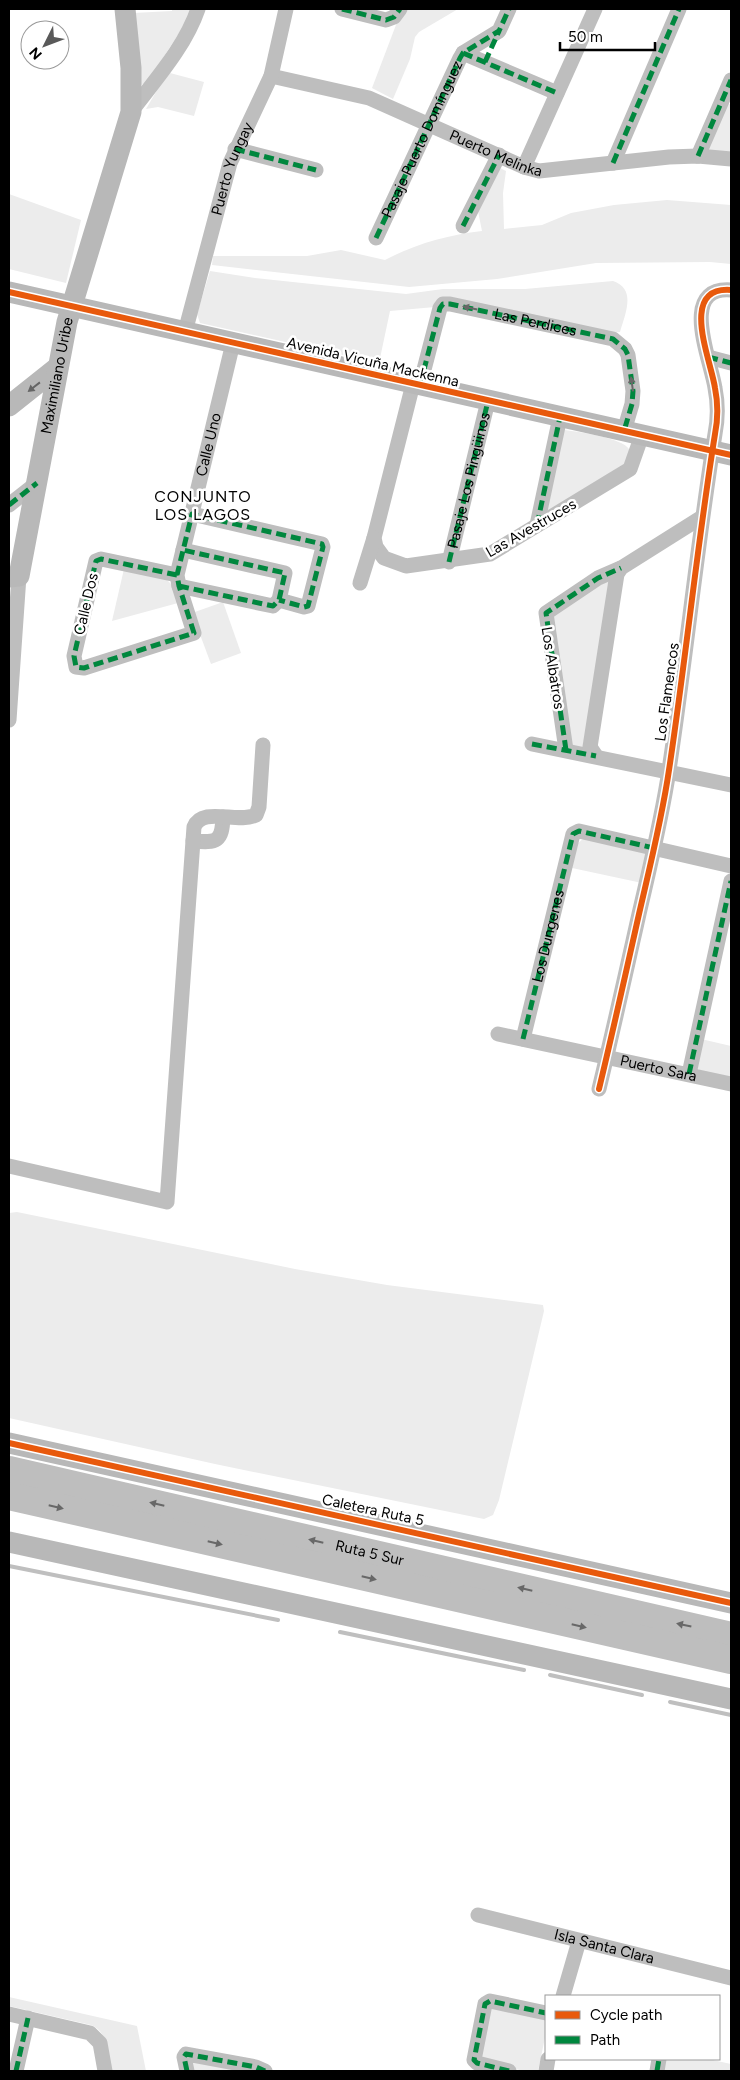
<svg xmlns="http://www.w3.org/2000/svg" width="740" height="2080" font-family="Figtree,sans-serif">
  <rect width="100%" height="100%" fill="#fff"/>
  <g fill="#ececec">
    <polygon points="172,9 193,9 183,27 146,84 139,85 133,13 172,11"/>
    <polygon points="405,9 458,9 419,32 415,37 410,59 393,99 372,88 399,17"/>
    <polygon points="170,73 204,82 194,116 158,107 146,109 163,80"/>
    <polygon points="727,103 731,105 731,152 707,151"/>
    <path d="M498,167L506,171L503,193L504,229L542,225L571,213L614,205L667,200L731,205V264L710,262L596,263L497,279L409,287L212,265L213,256H307L341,250L385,260C415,244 448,235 482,231L477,206Z"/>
    <polygon points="9,194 81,220 66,283 9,269"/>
    <path d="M210,271L255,278L406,294L443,289H525L613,281C637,289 625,314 620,332L607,333L435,307L390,311L379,363L200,323L197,314Z"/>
    <path d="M565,430C579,432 622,438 629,449C632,453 630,456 630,460L544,515L563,431Z"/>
    <polygon points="124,569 166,579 172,585 178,603 112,621"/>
    <polygon points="608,581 610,584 585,745 581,750 570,744 551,629 555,610"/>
    <polygon points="223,602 241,653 211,664 192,613"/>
    <polygon points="584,838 646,853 642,883 572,868 576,845"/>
    <polygon points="701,1039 731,1046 731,1079 699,1070 696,1066"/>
    <polygon points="17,1212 295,1269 387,1285 543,1305 544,1311 499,1500 493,1515 484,1519 215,1464 9,1418 9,1213"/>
    <path d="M9,1997L137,2026L146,2071H112C108,2055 109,2032 91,2025L9,2006Z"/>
    <polygon points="488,2008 546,2017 546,2033 538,2071 524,2071 484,2062 478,2051"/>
    <polygon points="663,2059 708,2059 731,2064 731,2071 660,2071"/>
    <polygon points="192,2060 255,2071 190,2071"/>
  </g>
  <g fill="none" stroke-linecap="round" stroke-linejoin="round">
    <g stroke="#bfbfbf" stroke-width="4">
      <polyline points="9,1566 278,1620"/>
      <polyline points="340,1632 524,1670"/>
      <polyline points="550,1675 642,1695"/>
      <polyline points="670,1702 731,1715"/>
    </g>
    <g stroke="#bebebe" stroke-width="15">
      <polyline points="342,9 386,20 394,17 400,9"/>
      <polyline points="463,53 557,93"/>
      <path id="s1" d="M271,76L369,98L524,167L539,171L669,157L698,156L731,159"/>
      <path d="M131,112C155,80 185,47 198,9"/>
      <polyline points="235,149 316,170"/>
      <polyline points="698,156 731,80"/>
      <polyline points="613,163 679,9"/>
      <polyline points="524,167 595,9"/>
      <polyline points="463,226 499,155"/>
      <polyline points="376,238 460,58 463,53 499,31 509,9"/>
      <path id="s2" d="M185,332L230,163L271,76L286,9"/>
      <polyline points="708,357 731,363"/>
      <polyline points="413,384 374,538 376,547 384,558 406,566 490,554 630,469 642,435"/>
      <path id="s3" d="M420,385L440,308L443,304H450L613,339L625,349L628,355L633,391L632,404L624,431"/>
      <polyline points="9,505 37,483"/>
      <polyline points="192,514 322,544 323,547 308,606 304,607 279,600"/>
      <polyline points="537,525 560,417"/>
      <polyline points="449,562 488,401"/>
      <path id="s4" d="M177,575L101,559L96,561L74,656L76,667L84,668L194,633L179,586L177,575L233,343"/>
      <polyline points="360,583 374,538"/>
      <polyline points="179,586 273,606 279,600 285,573 183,550"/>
      <polyline points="9,720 19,576"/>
      <polyline points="532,744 731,785"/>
      <polyline points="566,750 546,613 598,578 621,568"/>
      <polyline points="596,756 590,747 617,574 621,568 702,517"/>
      <path d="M193,841C217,843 222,842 223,817"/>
      <path id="s5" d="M498,1034L731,1084"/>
      <path id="s6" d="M523,1039L573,834L579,831L731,866"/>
      <polyline points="689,1074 731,881"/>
      <path d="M599,1089C613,1031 626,972 639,914C650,866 662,818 669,770C686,658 697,546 715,434C718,419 718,403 715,388C711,360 678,286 731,290"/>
      <path d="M9,1166L167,1202L194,827C202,806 238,824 256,815L259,807L263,745"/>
      <path id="s7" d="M478,1915L731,1978"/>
      <polyline points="563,1996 579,1941"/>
      <polyline points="9,2014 90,2033 100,2043 105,2071"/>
      <polyline points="16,2071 28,2018"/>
      <polyline points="187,2071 184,2057 186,2054 256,2067 265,2071"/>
      <polyline points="509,2071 477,2063 474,2060 485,2004 490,2001 546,2013"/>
      <polyline points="546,2071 548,2059"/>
      <polyline points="657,2071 659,2059"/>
    </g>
    <g stroke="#b8b8b8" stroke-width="21">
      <polyline points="9,292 731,455"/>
      <polyline points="9,406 58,367"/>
      <path id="s8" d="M9,577L19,576L67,322L131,112V68L125,9"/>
      <polyline points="9,1443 731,1603"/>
      <polyline points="9,1542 731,1699"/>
    </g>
    <g stroke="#bebebe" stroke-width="28">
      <path id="s9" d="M9,1470L731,1636"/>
      <polyline points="9,1496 731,1660"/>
    </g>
    <g stroke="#00873e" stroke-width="5" stroke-dasharray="10 5" stroke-linecap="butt">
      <polyline points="342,9 386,20 394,17 400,9"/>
      <polyline points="463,53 557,93"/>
      <polyline points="485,62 499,31"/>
      <polyline points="235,149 316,170"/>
      <polyline points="698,156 731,80"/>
      <polyline points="613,163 679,9"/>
      <polyline points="463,226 499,155"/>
      <path id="s10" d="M376,238L460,58L463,53L499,31L509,9"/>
      <polyline points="708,357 731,363"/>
      <polyline points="420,385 440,308 443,304 450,304 613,339 625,349 628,355 633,391 632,404 624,431"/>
      <polyline points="9,505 37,483"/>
      <polyline points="537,525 560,417"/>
      <path id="s11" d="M449,562L488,401"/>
      <polyline points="177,575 101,559 96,561 74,656 76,667 84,668 194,633 179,586 177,575 192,514 322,544 323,547 308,606 304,607 279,600"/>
      <polyline points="179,586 273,606 279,600 285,573 183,550"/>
      <polyline points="532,744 596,756"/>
      <polyline points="566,750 546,613 598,578 621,568"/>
      <polyline points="523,1039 573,834 579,831 654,848"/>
      <polyline points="689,1074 731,881"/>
      <polyline points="16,2071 28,2018"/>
      <polyline points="187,2071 184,2057 186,2054 256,2067 265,2071"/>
      <polyline points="509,2071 477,2063 474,2060 485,2004 490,2001 546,2013"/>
      <polyline points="657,2071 659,2059"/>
    </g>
    <g stroke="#fff" stroke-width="9">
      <g id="cycleway">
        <polyline points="9,292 731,455"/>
        <path d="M599,1089C613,1031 626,972 639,914C650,866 662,818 669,770C686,658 697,546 715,434C718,419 718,403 715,388C711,360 678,286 731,290"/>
        <polyline points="9,1443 731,1603"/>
      </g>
    </g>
    <use href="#cycleway" stroke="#e8590c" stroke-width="6"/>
  </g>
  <defs><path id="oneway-solid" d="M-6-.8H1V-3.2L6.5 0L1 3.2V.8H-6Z" transform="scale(1.25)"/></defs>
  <g fill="#686868">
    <use href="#oneway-solid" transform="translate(470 308) rotate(-168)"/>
    <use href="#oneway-solid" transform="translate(632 384) rotate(-98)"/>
    <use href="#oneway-solid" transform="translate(157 1504) rotate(-167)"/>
    <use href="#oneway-solid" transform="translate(56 1507) rotate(13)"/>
    <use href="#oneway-solid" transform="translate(316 1541) rotate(-167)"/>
    <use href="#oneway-solid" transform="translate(215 1543) rotate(13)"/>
    <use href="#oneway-solid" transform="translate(369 1578) rotate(13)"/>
    <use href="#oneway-solid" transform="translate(525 1589) rotate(-167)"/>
    <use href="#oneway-solid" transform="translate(684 1625) rotate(-168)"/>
    <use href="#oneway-solid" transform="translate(579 1626) rotate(13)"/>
  </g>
  <use fill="#656565" href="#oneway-solid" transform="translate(34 387) rotate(142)"/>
  <g text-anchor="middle" stroke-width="5" stroke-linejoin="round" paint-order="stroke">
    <g font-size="15" fill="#000" stroke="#fff">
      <text dy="5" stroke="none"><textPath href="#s10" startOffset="109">Pasaje Puerto Domínguez</textPath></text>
      <text dy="5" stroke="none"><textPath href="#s1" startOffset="239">Puerto Melinka</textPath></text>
      <text dy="5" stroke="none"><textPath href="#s2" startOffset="170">Puerto Yungay</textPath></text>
      <text dy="5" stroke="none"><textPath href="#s3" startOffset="179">Las Perdices</textPath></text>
      <text transform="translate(373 362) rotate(13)" y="5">Avenida Vicuña Mackenna</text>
      <text dy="5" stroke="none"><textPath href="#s8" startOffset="214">Maximiliano Uribe</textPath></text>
      <text dy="5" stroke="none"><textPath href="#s4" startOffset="510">Calle Uno</textPath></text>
      <text dy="5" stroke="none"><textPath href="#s11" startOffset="84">Pasaje Los Pingüinos</textPath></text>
      <text transform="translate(531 528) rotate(-30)" y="5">Las Avestruces</text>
      <text transform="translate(86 604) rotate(-77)" y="5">Calle Dos</text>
      <text transform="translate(553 668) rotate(81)" y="5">Los Albatros</text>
      <text transform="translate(667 692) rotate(-82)" y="5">Los Flamencos</text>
      <text dy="5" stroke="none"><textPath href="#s6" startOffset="106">Los Dungenes</textPath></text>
      <text dy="5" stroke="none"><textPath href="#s5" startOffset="164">Puerto Sara</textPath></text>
      <text transform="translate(373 1510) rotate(12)" y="5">Caletera Ruta 5</text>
      <text dy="5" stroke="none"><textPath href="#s9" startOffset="370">Ruta 5 Sur</textPath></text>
      <text dy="5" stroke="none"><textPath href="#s7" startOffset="130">Isla Santa Clara</textPath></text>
    </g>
    <g font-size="16" letter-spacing="1" fill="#000" stroke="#fff">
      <text x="203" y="502">CONJUNTO<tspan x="203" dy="18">LOS LAGOS</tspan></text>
    </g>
  </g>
  <rect width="740" height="2080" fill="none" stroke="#000000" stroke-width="20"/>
  <rect x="545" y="1995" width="175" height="65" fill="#ffffff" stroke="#999999"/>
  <rect x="555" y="2011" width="25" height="8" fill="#e8590c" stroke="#999999"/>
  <text x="590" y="2020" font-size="15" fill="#000000">Cycle path</text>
  <rect x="555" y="2036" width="25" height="8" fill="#00873e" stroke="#999999"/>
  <text x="590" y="2045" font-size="15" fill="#000000">Path</text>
  <g transform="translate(45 45) rotate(228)"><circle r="24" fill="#ffffff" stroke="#999999"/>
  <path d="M0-4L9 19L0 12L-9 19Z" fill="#595959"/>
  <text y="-8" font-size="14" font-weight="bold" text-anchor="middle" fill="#000000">N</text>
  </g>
  <path d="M560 42v8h95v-8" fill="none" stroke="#000000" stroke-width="2.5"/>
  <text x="568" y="42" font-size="15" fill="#000000" stroke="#ffffff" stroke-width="4" paint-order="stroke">50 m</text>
</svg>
